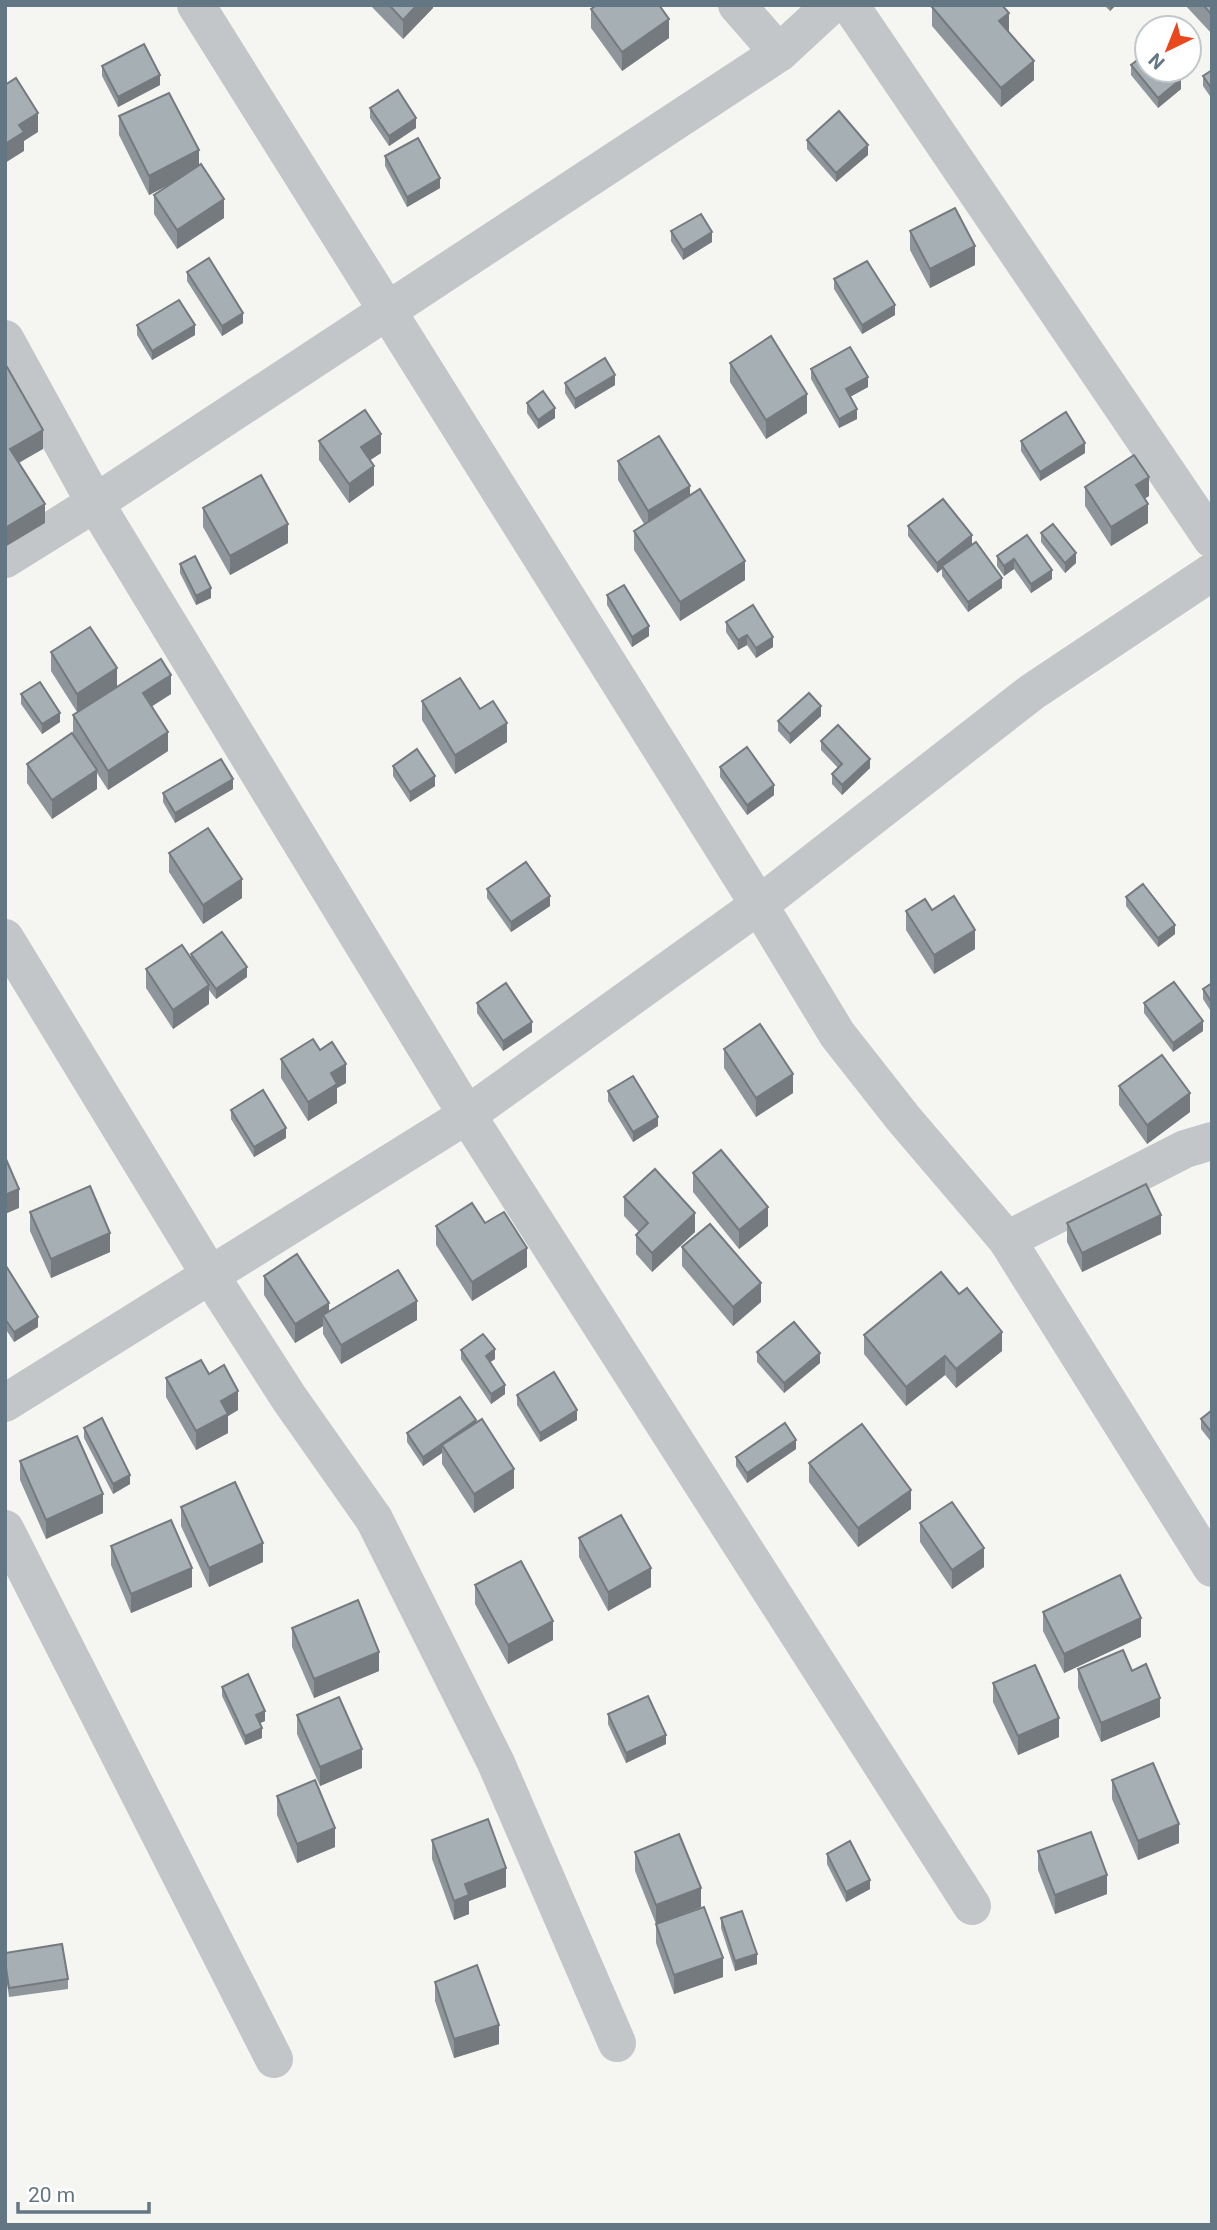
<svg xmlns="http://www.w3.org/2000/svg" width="1217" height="2230" font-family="Roboto,sans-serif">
  <rect width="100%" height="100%" fill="#f5f5f1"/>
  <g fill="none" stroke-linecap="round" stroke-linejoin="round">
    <g stroke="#c2c6c9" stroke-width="38">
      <polyline points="196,5 759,905 837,1034 903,1118 1007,1240 1212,1568"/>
      <polyline points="737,5 779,53"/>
      <polyline points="850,5 1212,539"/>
      <polyline points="5,339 95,503 467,1115 972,1906"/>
      <polyline points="5,559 95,503 779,53 831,5"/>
      <polyline points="5,938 210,1275 289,1398 374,1519 496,1763 617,2043"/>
      <polyline points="1007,1240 1185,1149 1212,1141"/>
      <polyline points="5,1403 467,1115 759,905 1032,692 1212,572"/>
      <polyline points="5,1529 274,2059"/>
    </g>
  </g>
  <g fill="#8f969b">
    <polygon points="370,5 433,5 433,8 403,39"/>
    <polygon points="1104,5 1116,5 1110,11"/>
    <polygon points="1185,5 1212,5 1212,34"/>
    <polygon points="932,7 1009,32 1034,80 1001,107 932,26"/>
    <polygon points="591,9 669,38 622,71 591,28"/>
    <polygon points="1131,65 1147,70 1181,89 1158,108 1131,75"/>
    <polygon points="102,66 160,85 118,107 102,76"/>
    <polygon points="1212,70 1212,99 1203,86 1203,76"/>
    <polygon points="370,108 416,128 389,146 370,118"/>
    <polygon points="119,116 199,165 224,218 177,249 154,214 154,195 172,183 149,195 119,135"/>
    <polygon points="807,140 868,155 836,182 807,149"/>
    <polygon points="385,156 440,188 407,207 385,166"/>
    <polygon points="671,231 712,242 683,260 671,241"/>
    <polygon points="910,231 975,265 930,288 910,250"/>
    <polygon points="187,272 243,323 222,336 187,281"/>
    <polygon points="834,279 895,315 862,334 834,289"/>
    <polygon points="137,325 195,335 152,360 137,335"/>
    <polygon points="730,363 807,413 766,439 730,382"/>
    <polygon points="811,369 868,387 850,397 857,419 839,428 811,379"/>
    <polygon points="565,383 615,385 575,409 565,393"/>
    <polygon points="527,403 555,418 538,429 527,413"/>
    <polygon points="319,441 381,453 370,460 374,485 349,503 319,460"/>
    <polygon points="1021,441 1085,453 1040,481 1021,451"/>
    <polygon points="618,461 690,495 745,580 680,621 634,550 634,531 644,524 618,480"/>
    <polygon points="1085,487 1149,496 1145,498 1148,523 1111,546 1085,506"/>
    <polygon points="203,508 288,543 230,575 203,527"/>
    <polygon points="908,526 972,545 1002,588 968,612 942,576 942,569 937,573 908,536"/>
    <polygon points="1041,533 1076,563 1065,573 1041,542"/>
    <polygon points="1027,535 1052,579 1031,593 1014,569 1004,576 997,566 997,556"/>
    <polygon points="180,564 211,598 196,605 180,573"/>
    <polygon points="607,595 649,636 632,647 607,605"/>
    <polygon points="726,622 773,647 756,658 747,645 738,650 726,632"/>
    <polygon points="51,652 117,687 171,694 152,706 168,751 108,790 97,773 97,789 52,819 27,783 27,764 73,734 73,715 77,712 51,671"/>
    <polygon points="21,694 60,722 42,734 21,704"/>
    <polygon points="422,701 480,709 507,742 455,774 422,720"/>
    <polygon points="821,716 790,744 778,731 778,721"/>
    <polygon points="821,741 870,768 842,795 832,784 832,774 838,768 821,750"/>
    <polygon points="393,766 435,786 410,802 393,776"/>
    <polygon points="720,767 774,795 747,815 720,777"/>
    <polygon points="233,789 175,823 163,802 163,793"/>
    <polygon points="169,853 242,898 203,924 169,872"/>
    <polygon points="487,889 550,906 511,932 487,898"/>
    <polygon points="1126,897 1175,934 1158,947 1126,906"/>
    <polygon points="906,911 975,949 934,974 906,930"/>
    <polygon points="191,954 247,977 216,999 209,990 209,1004 173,1029 146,988 146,969 191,958"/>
    <polygon points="1212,983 1212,1013 1203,999 1203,989"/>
    <polygon points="477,1003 532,1032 503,1051 477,1013"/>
    <polygon points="1144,1003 1203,1031 1173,1052 1144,1013"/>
    <polygon points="724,1049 793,1093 756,1117 724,1068"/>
    <polygon points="320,1050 346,1083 337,1088 337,1103 308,1121 281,1078 281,1059"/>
    <polygon points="1119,1086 1190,1112 1147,1144 1119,1105"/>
    <polygon points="608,1091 658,1126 633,1142 608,1101"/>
    <polygon points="231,1110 286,1138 254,1157 231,1119"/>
    <polygon points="693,1173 768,1226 739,1249 693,1192"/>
    <polygon points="624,1197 695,1232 652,1272 636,1254 636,1235 639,1232 624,1216"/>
    <polygon points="30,1212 110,1252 51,1278 30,1231"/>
    <polygon points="485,1223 527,1267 472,1301 436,1245 436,1226"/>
    <polygon points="1067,1223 1161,1234 1082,1272 1067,1242"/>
    <polygon points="682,1247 761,1302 733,1326 682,1266"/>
    <polygon points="5,1267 38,1327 14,1342 5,1328"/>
    <polygon points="264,1276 329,1311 417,1320 341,1364 323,1334 323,1326 295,1343 264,1295"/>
    <polygon points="864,1335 1002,1351 956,1388 945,1375 906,1406 864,1354"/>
    <polygon points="461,1350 495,1359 490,1362 505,1394 491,1404 461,1359"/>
    <polygon points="757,1352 820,1363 784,1393 757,1362"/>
    <polygon points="209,1374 238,1410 228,1416 228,1433 196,1450 166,1397 166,1378"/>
    <polygon points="517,1395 577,1420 540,1442 517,1405"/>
    <polygon points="1212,1410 1212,1443 1201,1429 1201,1419"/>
    <polygon points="476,1423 514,1488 474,1513 442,1464 442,1453 423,1466 407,1442 407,1433"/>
    <polygon points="84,1428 130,1484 113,1494 84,1438"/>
    <polygon points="796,1449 747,1483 736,1466 736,1457"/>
    <polygon points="20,1461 103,1513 46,1539 20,1480"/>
    <polygon points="809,1463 911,1509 858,1547 809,1482"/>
    <polygon points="181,1507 263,1562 209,1587 181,1526"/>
    <polygon points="920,1523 984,1567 952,1589 920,1542"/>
    <polygon points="579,1538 651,1587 608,1611 579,1557"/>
    <polygon points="111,1546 192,1587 131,1613 111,1565"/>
    <polygon points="475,1585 553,1640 508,1664 475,1604"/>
    <polygon points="1043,1612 1141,1637 1064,1673 1043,1631"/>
    <polygon points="292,1628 379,1671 314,1698 292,1647"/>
    <polygon points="1078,1669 1132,1671 1160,1717 1101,1742 1078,1688"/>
    <polygon points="993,1683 1059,1737 1018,1755 993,1702"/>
    <polygon points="222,1687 265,1721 259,1723 262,1738 245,1745 222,1696"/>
    <polygon points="608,1714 666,1744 626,1763 608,1724"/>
    <polygon points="297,1715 362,1768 320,1786 297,1734"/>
    <polygon points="1112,1780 1179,1843 1138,1860 1112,1799"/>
    <polygon points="277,1796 335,1847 297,1863 277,1815"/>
    <polygon points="432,1840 506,1887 469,1901 469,1914 454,1920 432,1859"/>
    <polygon points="1038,1851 1107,1894 1055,1914 1038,1870"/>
    <polygon points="635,1852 701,1907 678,1916 723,1977 674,1994 656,1943 656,1924 635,1871"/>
    <polygon points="827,1854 870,1889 846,1902 827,1864"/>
    <polygon points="721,1918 757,1964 735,1971 721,1928"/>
    <polygon points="5,1953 68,1979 68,1989 9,1997 5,1970"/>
    <polygon points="435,1982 499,2044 454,2058 435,2001"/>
  </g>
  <g fill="#747a7e">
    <polygon points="417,5 433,5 433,8 403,39 403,20"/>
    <polygon points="1110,5 1116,5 1110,11"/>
    <polygon points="1009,13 1009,32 999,21"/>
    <polygon points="669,19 669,38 622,71 622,52"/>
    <polygon points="1034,61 1034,80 1001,107 1001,88"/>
    <polygon points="160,75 160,85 118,107 118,97"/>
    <polygon points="1181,79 1181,89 1158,108 1158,98"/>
    <polygon points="38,113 38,132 24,141 24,151 5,163 5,144 19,125"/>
    <polygon points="416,118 416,128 389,146 389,136"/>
    <polygon points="868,145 868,155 836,182 836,173"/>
    <polygon points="199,150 199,169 149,195 149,176"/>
    <polygon points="440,178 440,188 407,207 407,197"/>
    <polygon points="224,199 224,218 177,249 177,230"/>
    <polygon points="712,232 712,242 683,260 683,250"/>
    <polygon points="975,246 975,265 930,288 930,269"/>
    <polygon points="895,305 895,315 862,334 862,325"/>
    <polygon points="243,313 243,323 222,336 222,326"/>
    <polygon points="195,325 195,335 152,360 152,351"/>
    <polygon points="615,375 615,385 575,409 575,399"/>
    <polygon points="868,377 868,387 846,399 846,389"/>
    <polygon points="807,394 807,413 766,439 766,420"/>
    <polygon points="555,408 555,418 538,429 538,420"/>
    <polygon points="857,409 857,419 839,428 839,419"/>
    <polygon points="43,430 43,449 10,468 10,449"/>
    <polygon points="381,434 381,453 361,466 361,447"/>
    <polygon points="1085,443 1085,453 1040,481 1040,472"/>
    <polygon points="374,466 374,485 349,503 349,484"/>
    <polygon points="1149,477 1149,496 1136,504 1136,485"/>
    <polygon points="690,486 690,505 648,530 648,511"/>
    <polygon points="45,504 45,523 5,547 5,528"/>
    <polygon points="1148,504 1148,523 1111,546 1111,527"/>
    <polygon points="288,524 288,543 230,575 230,556"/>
    <polygon points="972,535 972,545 942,566 942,569 937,573 937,563"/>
    <polygon points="1076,553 1076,563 1065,573 1065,563"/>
    <polygon points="1014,559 1014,569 1004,576 1004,566"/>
    <polygon points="745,561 745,580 680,621 680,602"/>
    <polygon points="1052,570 1052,579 1031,593 1031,584"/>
    <polygon points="1002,578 1002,588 968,612 968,602"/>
    <polygon points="211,588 211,598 196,605 196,596"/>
    <polygon points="649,626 649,636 632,647 632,637"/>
    <polygon points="747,635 747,645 738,650 738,640"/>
    <polygon points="773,637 773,647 756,658 756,648"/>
    <polygon points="117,668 117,687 77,713 77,694"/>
    <polygon points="171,675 171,694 143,712 143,693"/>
    <polygon points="821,706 821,716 790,744 790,734"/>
    <polygon points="60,713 60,722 42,734 42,724"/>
    <polygon points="507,723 507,742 455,774 455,755"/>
    <polygon points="168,732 168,751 108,790 108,771"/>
    <polygon points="870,759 870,768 842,795 842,785"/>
    <polygon points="97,770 97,789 52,819 52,800"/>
    <polygon points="435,776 435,786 410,802 410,792"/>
    <polygon points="233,779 233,789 175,823 175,813"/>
    <polygon points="774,785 774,795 747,815 747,805"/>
    <polygon points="242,879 242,898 203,924 203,905"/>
    <polygon points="550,896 550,906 511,932 511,922"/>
    <polygon points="1175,925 1175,934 1158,947 1158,938"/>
    <polygon points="975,930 975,949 934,974 934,955"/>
    <polygon points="247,967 247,977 216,999 216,989"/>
    <polygon points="209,985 209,1004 173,1029 173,1010"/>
    <polygon points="1203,1021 1203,1031 1173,1052 1173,1043"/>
    <polygon points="532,1022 532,1032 503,1051 503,1041"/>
    <polygon points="346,1064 346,1083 337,1088 337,1103 308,1121 308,1102 331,1073"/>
    <polygon points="793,1074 793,1093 756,1117 756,1098"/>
    <polygon points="1190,1093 1190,1112 1147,1144 1147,1125"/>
    <polygon points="658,1117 658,1126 633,1142 633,1132"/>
    <polygon points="286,1128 286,1138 254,1157 254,1147"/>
    <polygon points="19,1189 19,1208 5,1214 5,1195"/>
    <polygon points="768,1207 768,1226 739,1249 739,1230"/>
    <polygon points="695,1213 695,1232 652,1272 652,1253"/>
    <polygon points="1161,1215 1161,1234 1082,1272 1082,1253"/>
    <polygon points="110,1233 110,1252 51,1278 51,1259"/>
    <polygon points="527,1248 527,1267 472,1301 472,1282"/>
    <polygon points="761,1283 761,1302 733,1326 733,1307"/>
    <polygon points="417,1301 417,1320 341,1364 341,1345"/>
    <polygon points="329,1303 329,1322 323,1315 323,1326 295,1343 295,1324"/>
    <polygon points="38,1317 38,1327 14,1342 14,1332"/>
    <polygon points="1002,1332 1002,1351 956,1388 956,1369"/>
    <polygon points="495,1349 495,1359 486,1365 486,1356"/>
    <polygon points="820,1353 820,1363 784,1393 784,1383"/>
    <polygon points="945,1356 945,1375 906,1406 906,1387"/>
    <polygon points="505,1385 505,1394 491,1404 491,1394"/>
    <polygon points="238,1391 238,1410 228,1416 228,1433 196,1450 196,1431 221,1401"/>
    <polygon points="577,1410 577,1420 540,1442 540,1433"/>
    <polygon points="476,1420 476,1430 442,1445 442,1453 423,1466 423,1457"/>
    <polygon points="796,1440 796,1449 747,1483 747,1473"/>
    <polygon points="514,1469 514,1488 474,1513 474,1494"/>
    <polygon points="130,1475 130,1484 113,1494 113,1484"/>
    <polygon points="911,1490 911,1509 858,1547 858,1528"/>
    <polygon points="103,1494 103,1513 46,1539 46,1520"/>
    <polygon points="263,1543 263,1562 209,1587 209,1568"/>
    <polygon points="984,1548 984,1567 952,1589 952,1570"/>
    <polygon points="192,1568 192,1587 131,1613 131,1594"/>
    <polygon points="651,1568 651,1587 608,1611 608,1592"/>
    <polygon points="1141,1618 1141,1637 1064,1673 1064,1654"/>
    <polygon points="553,1621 553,1640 508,1664 508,1645"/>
    <polygon points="379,1652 379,1671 314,1698 314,1679"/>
    <polygon points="1160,1698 1160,1717 1101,1742 1101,1723"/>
    <polygon points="265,1711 265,1721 256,1725 256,1715"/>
    <polygon points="1059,1718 1059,1737 1018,1755 1018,1736"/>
    <polygon points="262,1728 262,1738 245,1745 245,1736"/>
    <polygon points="666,1735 666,1744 626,1763 626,1753"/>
    <polygon points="362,1749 362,1768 320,1786 320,1767"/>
    <polygon points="1179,1824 1179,1843 1138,1860 1138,1841"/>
    <polygon points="335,1828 335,1847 297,1863 297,1844"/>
    <polygon points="506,1868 506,1887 469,1901 469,1914 454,1920 454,1901 465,1884"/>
    <polygon points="1107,1875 1107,1894 1055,1914 1055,1895"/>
    <polygon points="870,1880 870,1889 846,1902 846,1892"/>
    <polygon points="701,1888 701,1907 656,1924 656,1905"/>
    <polygon points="757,1954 757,1964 735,1971 735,1961"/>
    <polygon points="723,1958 723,1977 674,1994 674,1975"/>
    <polygon points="499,2025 499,2044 454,2058 454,2039"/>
  </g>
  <g fill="#a6afb4" stroke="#747a7e" stroke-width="2">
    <polygon points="389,5 417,5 403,20"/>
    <polygon points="597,5 659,5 669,19 622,52 591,9"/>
    <polygon points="934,5 1002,5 1009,13 999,21 1034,61 1001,88 932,7"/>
    <polygon points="1203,5 1212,5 1212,15"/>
    <polygon points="144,44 160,75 118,97 102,66"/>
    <polygon points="1144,55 1147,58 1147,70 1174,70 1181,79 1158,98 1131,65"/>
    <polygon points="1212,70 1212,89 1203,76"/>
    <polygon points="16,78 38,113 19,125 24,132 5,144 5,85"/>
    <polygon points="398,90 416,118 389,136 370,108"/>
    <polygon points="169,93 199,150 149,176 119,116"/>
    <polygon points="839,111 868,145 836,173 807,140"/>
    <polygon points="418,138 440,178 407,197 385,156"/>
    <polygon points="201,164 224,199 177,230 154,195"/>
    <polygon points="955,208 975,246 930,269 910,231"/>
    <polygon points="701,214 712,232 683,250 671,231"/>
    <polygon points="209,258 243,313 222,326 187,272"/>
    <polygon points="867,261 895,305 862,325 834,279"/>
    <polygon points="179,300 195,325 152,351 137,325"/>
    <polygon points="771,336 807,394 766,420 730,363"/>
    <polygon points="850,347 868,377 846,389 857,409 839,419 811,369"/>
    <polygon points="605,358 615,375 575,399 565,383"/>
    <polygon points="7,367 43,430 10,449 45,504 5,528 5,368"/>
    <polygon points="543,391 555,408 538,420 527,403"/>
    <polygon points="365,410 381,434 361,447 374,466 349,484 319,441"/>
    <polygon points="1066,412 1085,443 1040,472 1021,441"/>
    <polygon points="659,436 690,486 648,511 618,461"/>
    <polygon points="1134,455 1149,477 1136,485 1148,504 1111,527 1085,487"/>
    <polygon points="261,475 288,524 230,556 203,508"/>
    <polygon points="700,489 745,561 680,602 634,531"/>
    <polygon points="943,499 972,535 937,563 908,526"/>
    <polygon points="1053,524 1076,553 1065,563 1041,533"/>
    <polygon points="1027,535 1052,570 1031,584 1014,559 1004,566 997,556"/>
    <polygon points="976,542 1002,578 968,602 942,566"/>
    <polygon points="195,556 211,588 196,596 180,564"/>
    <polygon points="624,585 649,626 632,637 607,595"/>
    <polygon points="753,605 773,637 756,648 747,635 738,640 726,622"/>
    <polygon points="90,627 117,668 77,694 51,652"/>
    <polygon points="161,659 171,675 143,693 168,732 108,771 73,715"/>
    <polygon points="460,678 480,709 493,701 507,723 455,755 422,701"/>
    <polygon points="40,682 60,713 42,724 21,694"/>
    <polygon points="809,693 821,706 790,734 778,721"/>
    <polygon points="838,725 870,759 842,785 832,774 842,764 821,741"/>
    <polygon points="72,733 97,770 52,800 27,764"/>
    <polygon points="747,747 774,785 747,805 720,767"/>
    <polygon points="417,749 435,776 410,792 393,766"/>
    <polygon points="221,759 233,779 175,813 163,793"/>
    <polygon points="208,828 242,879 203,905 169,853"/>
    <polygon points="526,862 550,896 511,922 487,889"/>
    <polygon points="1143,884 1175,925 1158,938 1126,897"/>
    <polygon points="954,896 975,930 934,955 906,911 925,899 932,910"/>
    <polygon points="222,932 247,967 216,989 191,954"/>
    <polygon points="182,945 209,985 173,1010 146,969"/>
    <polygon points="1174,982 1203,1021 1173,1043 1144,1003"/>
    <polygon points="506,983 532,1022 503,1041 477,1003"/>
    <polygon points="1212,983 1212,1003 1203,989"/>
    <polygon points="760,1024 793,1074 756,1098 724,1049"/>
    <polygon points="313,1039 320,1050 332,1042 346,1064 331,1073 337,1084 308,1102 281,1059"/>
    <polygon points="1162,1055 1190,1093 1147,1125 1119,1086"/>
    <polygon points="633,1076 658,1117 633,1132 608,1091"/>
    <polygon points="263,1090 286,1128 254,1147 231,1110"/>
    <polygon points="721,1150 768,1207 739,1230 693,1173"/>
    <polygon points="5,1157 19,1189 5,1195"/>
    <polygon points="655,1169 695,1213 652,1253 636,1235 648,1223 624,1197"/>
    <polygon points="1146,1184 1161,1215 1082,1253 1067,1223"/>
    <polygon points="90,1186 110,1233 51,1259 30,1212"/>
    <polygon points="472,1203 485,1223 504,1212 527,1248 472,1282 436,1226"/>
    <polygon points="710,1224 761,1283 733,1307 682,1247"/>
    <polygon points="297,1254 329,1303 295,1324 264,1276"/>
    <polygon points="6,1266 38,1317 14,1332 5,1319"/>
    <polygon points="398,1270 417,1301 341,1345 323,1315"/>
    <polygon points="941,1272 959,1294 967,1288 1002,1332 956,1369 945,1356 906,1387 864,1335"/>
    <polygon points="794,1322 820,1353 784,1383 757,1352"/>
    <polygon points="483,1334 495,1349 486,1356 505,1385 491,1394 461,1350"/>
    <polygon points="201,1360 209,1374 224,1365 238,1391 221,1401 228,1414 196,1431 166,1378"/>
    <polygon points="554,1372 577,1410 540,1433 517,1395"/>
    <polygon points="460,1397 476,1420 423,1457 407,1433"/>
    <polygon points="1212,1410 1212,1433 1201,1419"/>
    <polygon points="102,1418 130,1475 113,1484 84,1428"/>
    <polygon points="482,1419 514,1469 474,1494 442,1445"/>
    <polygon points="785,1423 796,1440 747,1473 736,1457"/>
    <polygon points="862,1424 911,1490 858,1528 809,1463"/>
    <polygon points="77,1436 103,1494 46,1520 20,1461"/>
    <polygon points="235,1482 263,1543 209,1568 181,1507"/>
    <polygon points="952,1502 984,1548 952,1570 920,1523"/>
    <polygon points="621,1515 651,1568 608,1592 579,1538"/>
    <polygon points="171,1520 192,1568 131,1594 111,1546"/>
    <polygon points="521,1561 553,1621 508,1645 475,1585"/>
    <polygon points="1120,1575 1141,1618 1064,1654 1043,1612"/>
    <polygon points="358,1600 379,1652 314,1679 292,1628"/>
    <polygon points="1123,1650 1132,1671 1146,1664 1160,1698 1101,1723 1078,1669"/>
    <polygon points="1035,1665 1059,1718 1018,1736 993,1683"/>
    <polygon points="248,1674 265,1711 256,1715 262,1728 245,1736 222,1687"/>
    <polygon points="648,1696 666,1735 626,1753 608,1714"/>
    <polygon points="339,1697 362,1749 320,1767 297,1715"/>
    <polygon points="1153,1763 1179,1824 1138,1841 1112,1780"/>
    <polygon points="315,1780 335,1828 297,1844 277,1796"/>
    <polygon points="488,1819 506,1868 465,1884 469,1895 454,1901 432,1840"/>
    <polygon points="1091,1832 1107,1875 1055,1895 1038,1851"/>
    <polygon points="679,1834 701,1888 656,1905 635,1852"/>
    <polygon points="850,1841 870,1880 846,1892 827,1854"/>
    <polygon points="704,1907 723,1958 674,1975 656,1924"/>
    <polygon points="742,1911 757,1954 735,1961 721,1918"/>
    <polygon points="62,1944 68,1979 9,1988 5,1961 5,1953"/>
    <polygon points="477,1965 499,2025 454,2039 435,1982"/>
  </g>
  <rect width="1217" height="2230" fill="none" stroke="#637683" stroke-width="14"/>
  <g transform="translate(1168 49) rotate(223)"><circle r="33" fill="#ffffff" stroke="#c1c8cd" stroke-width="2"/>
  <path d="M0-5L12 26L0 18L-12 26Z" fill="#ea471c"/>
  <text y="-10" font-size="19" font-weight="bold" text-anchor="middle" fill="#637683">N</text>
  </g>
  <path d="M18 2202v10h131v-10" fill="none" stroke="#637683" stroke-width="3.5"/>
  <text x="28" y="2202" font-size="21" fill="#637683" stroke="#ffffff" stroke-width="5" paint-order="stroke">20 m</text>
</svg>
